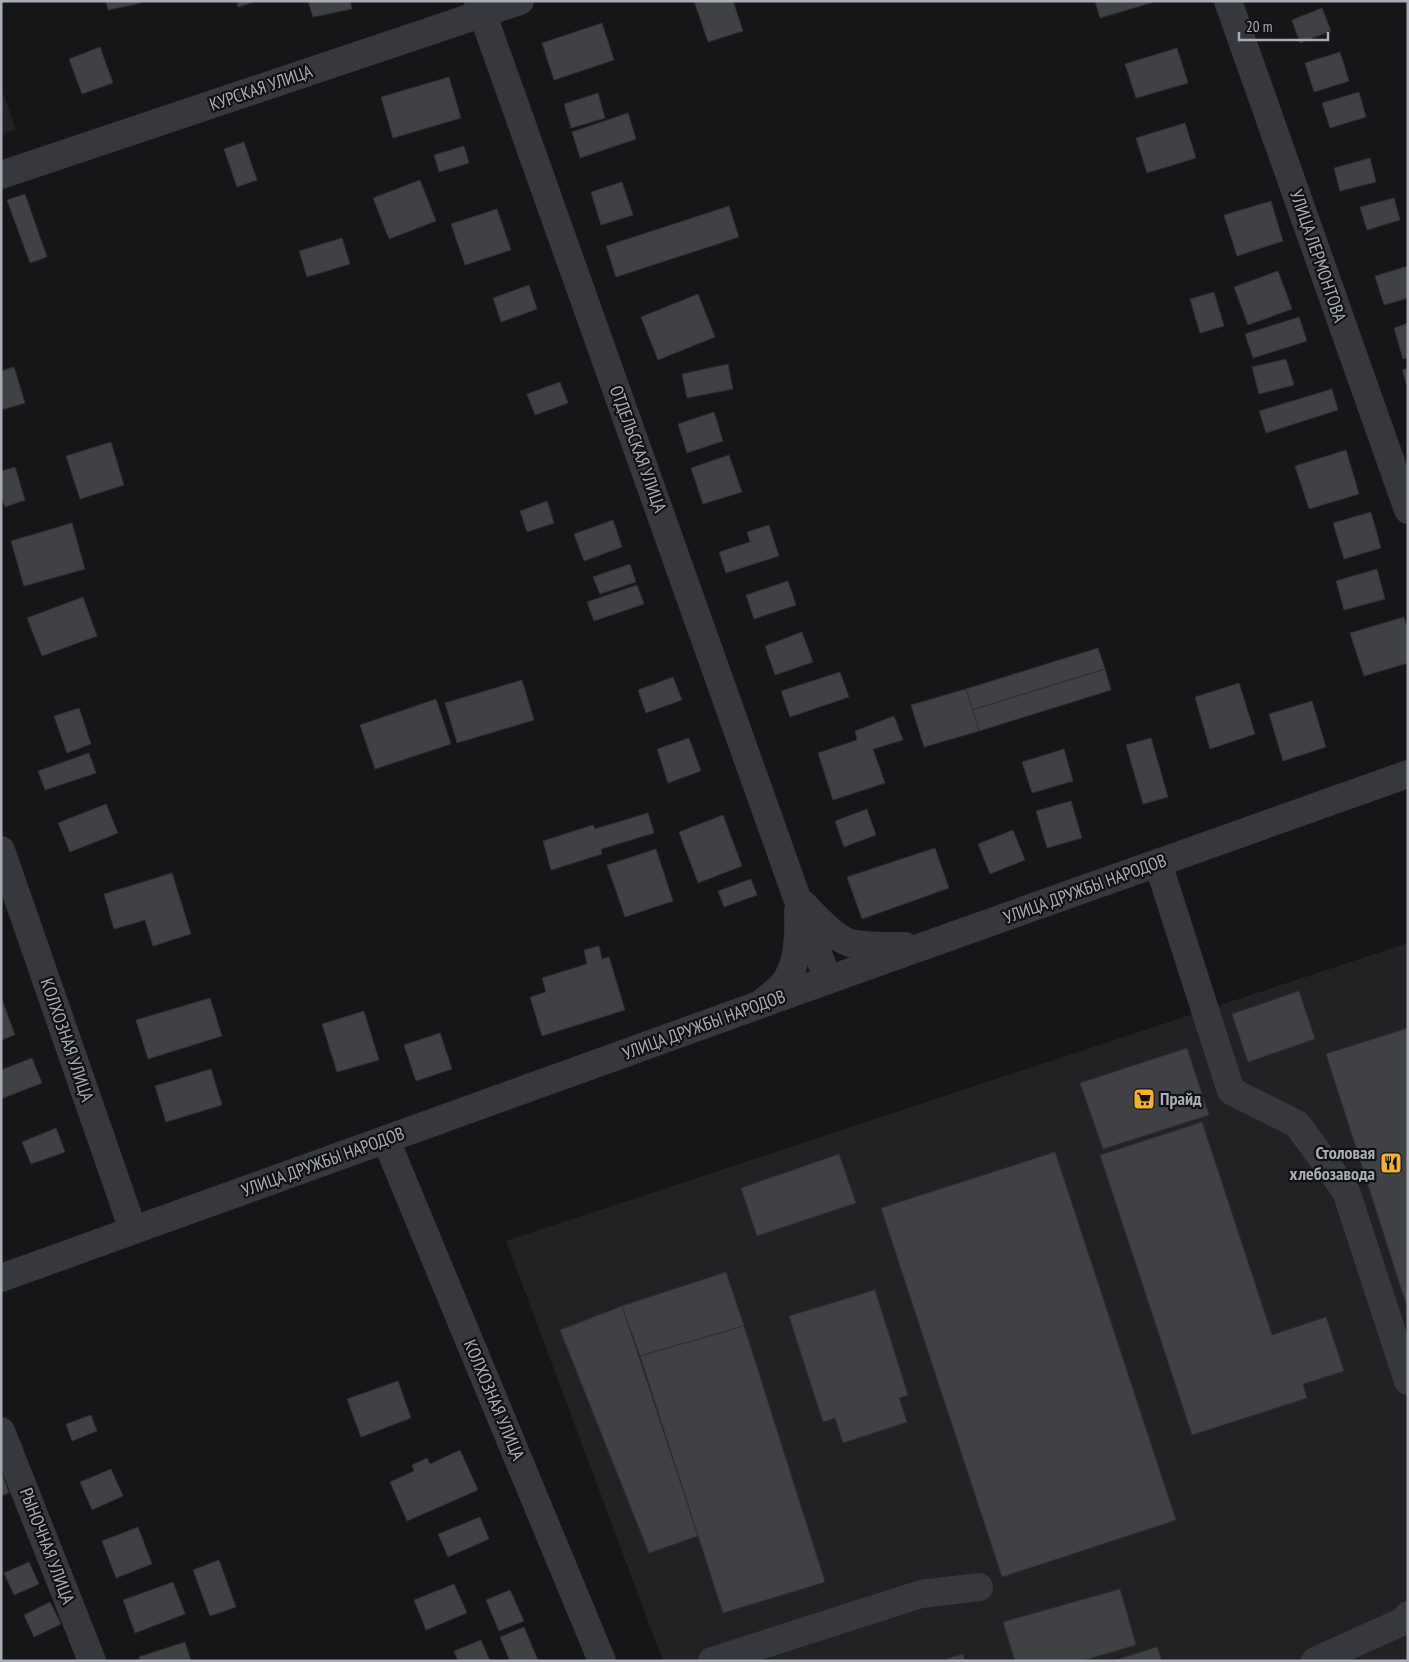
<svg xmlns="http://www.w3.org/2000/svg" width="1409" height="1662" font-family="'PT Sans Narrow',sans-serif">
  <rect width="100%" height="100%" fill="#161618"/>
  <g fill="#222225">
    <polygon points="1,88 16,129 1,134"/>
    <polygon points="1408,943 1408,1661 663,1661 506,1241"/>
  </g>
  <g fill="#404145" stroke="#303034">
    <polygon points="106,1 141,1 141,3 108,10"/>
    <polygon points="237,1 257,1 238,7"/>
    <polygon points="308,1 350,1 352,9 313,17"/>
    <polygon points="694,1 733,1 743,31 708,42"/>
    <polygon points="1095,1 1154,1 1154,2 1100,18"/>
    <polygon points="1322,8 1331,31 1300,43 1292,20"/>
    <polygon points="602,23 614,60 554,80 542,43"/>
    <polygon points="100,47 113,83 82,94 69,59"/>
    <polygon points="1177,48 1188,83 1136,98 1125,64"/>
    <polygon points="1340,52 1349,81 1314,92 1305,63"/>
    <polygon points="449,77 461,118 393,138 381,97"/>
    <polygon points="1359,92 1366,117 1330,128 1322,103"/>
    <polygon points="598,93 605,118 571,128 564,104"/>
    <polygon points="628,113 636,139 580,158 572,132"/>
    <polygon points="1185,123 1196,158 1147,173 1136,138"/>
    <polygon points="244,142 257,180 237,187 224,149"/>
    <polygon points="464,146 469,163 439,172 434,155"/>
    <polygon points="1370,158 1376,182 1340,191 1334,168"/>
    <polygon points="420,180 436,221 389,239 373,198"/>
    <polygon points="622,182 633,215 601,225 591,192"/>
    <polygon points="25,194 47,257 30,263 7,200"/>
    <polygon points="1394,198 1400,220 1367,230 1360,207"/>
    <polygon points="1271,201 1283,241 1237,256 1224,215"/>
    <polygon points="729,206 739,237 616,277 606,246"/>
    <polygon points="497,209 511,250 465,265 451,224"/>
    <polygon points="342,238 350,264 307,277 299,251"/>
    <polygon points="1408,266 1408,298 1384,305 1375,276"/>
    <polygon points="1278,271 1292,309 1248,325 1234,287"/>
    <polygon points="529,285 537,309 501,322 493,298"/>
    <polygon points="1214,292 1224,326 1200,333 1190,299"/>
    <polygon points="698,294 715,337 658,360 641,317"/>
    <polygon points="1299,317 1307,341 1253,358 1245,334"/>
    <polygon points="1408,323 1408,358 1403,359 1394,328"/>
    <polygon points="1286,359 1294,385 1259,394 1252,367"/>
    <polygon points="728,364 733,389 687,398 682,374"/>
    <polygon points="14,367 25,403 1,410 1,371"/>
    <polygon points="1408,368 1408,388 1402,370"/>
    <polygon points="560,382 568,403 535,415 527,394"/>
    <polygon points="1332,389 1338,410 1266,433 1259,411"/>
    <polygon points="714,412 723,441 687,453 678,424"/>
    <polygon points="111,442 124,485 80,499 66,456"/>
    <polygon points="1346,450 1359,494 1309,509 1295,466"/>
    <polygon points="729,455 742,492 703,504 691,468"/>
    <polygon points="15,467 25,500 5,507 1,497 1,471"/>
    <polygon points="547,501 554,523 527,532 520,511"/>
    <polygon points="1371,512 1381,548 1344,559 1333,523"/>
    <polygon points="613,520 622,547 584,561 574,534"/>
    <polygon points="72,523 85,569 24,586 11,541"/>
    <polygon points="769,525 779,556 726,573 719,552 750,542 747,532"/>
    <polygon points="630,564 636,582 600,594 593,577"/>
    <polygon points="1377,569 1385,599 1344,610 1336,581"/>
    <polygon points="788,581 796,605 754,619 746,595"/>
    <polygon points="637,585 644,604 594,621 587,602"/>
    <polygon points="83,597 97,636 42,656 27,618"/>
    <polygon points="1404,617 1408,630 1408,663 1364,676 1350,633"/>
    <polygon points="802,632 813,662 775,675 765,646"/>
    <polygon points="1098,648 1105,669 972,710 966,689"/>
    <polygon points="1105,669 1111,690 979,731 972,710"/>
    <polygon points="840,672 849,697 790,717 781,691"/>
    <polygon points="673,677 682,700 646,713 638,690"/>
    <polygon points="522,680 534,720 457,743 445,703"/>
    <polygon points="1239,683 1255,734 1210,749 1195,697"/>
    <polygon points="966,689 979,731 924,747 911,705"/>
    <polygon points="436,699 451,744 375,769 360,725"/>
    <polygon points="1312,701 1326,747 1283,761 1269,714"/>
    <polygon points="79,708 91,744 67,753 54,716"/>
    <polygon points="894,716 903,740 873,749 885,783 833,800 818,753 857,740 855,731"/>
    <polygon points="689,738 701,771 668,783 657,749"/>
    <polygon points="1151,738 1168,797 1143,804 1126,745"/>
    <polygon points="1064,749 1073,781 1032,793 1022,762"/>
    <polygon points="89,753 96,773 45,790 38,771"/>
    <polygon points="1071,801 1082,838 1047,848 1036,811"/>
    <polygon points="106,804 118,833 70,852 58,823"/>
    <polygon points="867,809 876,835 844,847 835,821"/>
    <polygon points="648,813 654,833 601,849 602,854 551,870 543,841 593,825 595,829"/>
    <polygon points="723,815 742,866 698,883 679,832"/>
    <polygon points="1013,830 1025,860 990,874 978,844"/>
    <polygon points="935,848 949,888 862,919 847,877"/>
    <polygon points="656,849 673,901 625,917 607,865"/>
    <polygon points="172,873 191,934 153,946 145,920 114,929 104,894"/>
    <polygon points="751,879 757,895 724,907 718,891"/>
    <polygon points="599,946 602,959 609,957 625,1010 542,1036 530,997 546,992 542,978 587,964 584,950"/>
    <polygon points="1299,991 1315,1039 1248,1062 1232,1014"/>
    <polygon points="1,997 15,1035 1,1040"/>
    <polygon points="210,998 222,1036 148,1059 136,1020"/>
    <polygon points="364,1011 379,1060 337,1072 322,1024"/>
    <polygon points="1408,1028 1408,1310 1326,1054"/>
    <polygon points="440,1033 452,1069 416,1081 404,1045"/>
    <polygon points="1187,1048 1209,1115 1103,1149 1080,1083"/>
    <polygon points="32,1058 42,1083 1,1099 1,1070"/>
    <polygon points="211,1069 222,1105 166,1122 155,1086"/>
    <polygon points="1202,1122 1272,1335 1326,1317 1344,1371 1303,1384 1307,1398 1192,1435 1100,1155"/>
    <polygon points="56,1128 65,1152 31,1164 22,1142"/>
    <polygon points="1055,1152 1176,1520 1002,1577 881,1208"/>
    <polygon points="839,1154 856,1203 757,1236 741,1188"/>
    <polygon points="726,1272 744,1326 640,1356 622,1306"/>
    <polygon points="875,1290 908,1395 899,1398 907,1422 843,1443 835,1418 823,1422 789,1316"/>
    <polygon points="622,1306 698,1536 649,1553 560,1330"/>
    <polygon points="744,1326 825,1582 723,1613 640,1356"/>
    <polygon points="398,1381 411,1418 361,1437 347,1399"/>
    <polygon points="91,1415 97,1431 72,1441 66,1424"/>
    <polygon points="460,1450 478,1490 407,1521 390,1482 414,1471 412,1465 427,1458 430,1464"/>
    <polygon points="111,1469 123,1496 92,1510 80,1482"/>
    <polygon points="1,1471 9,1493 1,1496"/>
    <polygon points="480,1517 489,1539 448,1557 438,1534"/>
    <polygon points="138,1527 152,1564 116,1578 102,1541"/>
    <polygon points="219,1560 236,1607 210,1616 193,1570"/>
    <polygon points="29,1562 39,1584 14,1595 4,1573"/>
    <polygon points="173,1582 185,1614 135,1633 123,1600"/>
    <polygon points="454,1584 467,1613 426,1630 414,1600"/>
    <polygon points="1120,1589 1136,1645 1081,1661 1015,1661 1003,1622"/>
    <polygon points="510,1590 524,1621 499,1631 486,1600"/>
    <polygon points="50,1602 61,1624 34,1637 24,1615"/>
    <polygon points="524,1627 538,1660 510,1661 500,1637"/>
    <polygon points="481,1640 490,1661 458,1661 454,1651"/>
    <polygon points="185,1642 191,1661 140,1661 139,1657"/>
    <polygon points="1157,1647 1162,1661 1112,1661"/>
    <polygon points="963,1654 965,1661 940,1661"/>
  </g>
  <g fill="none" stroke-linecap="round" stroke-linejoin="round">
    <g stroke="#37383d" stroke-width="28">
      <polyline points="478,1 797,898 828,980"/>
      <polyline points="1228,1 1408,510"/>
      <polyline points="1,175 520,1"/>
      <polyline points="1,850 133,1230"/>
      <polyline points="1158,863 1231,1091 1297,1124 1346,1191 1408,1381"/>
      <path d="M802,903C814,915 834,938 850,943C868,947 887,946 905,946"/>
      <path d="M763,1002C770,996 779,990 784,983C799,964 799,934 798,912"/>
      <polyline points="386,1140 602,1661"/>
      <polyline points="1,1278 828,980 1408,774"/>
      <polyline points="1,1431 92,1661"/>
      <polyline points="712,1661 921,1594 979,1587"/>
      <polyline points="1315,1661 1406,1620 1408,1615"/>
    </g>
  </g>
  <defs>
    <g id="supermarket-square" transform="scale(1.125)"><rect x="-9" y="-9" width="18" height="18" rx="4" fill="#f2b134" stroke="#111113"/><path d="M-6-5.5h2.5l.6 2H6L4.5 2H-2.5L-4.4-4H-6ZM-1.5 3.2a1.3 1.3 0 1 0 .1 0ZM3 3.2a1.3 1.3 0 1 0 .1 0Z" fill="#111"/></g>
    <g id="restaurant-square" transform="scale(1.125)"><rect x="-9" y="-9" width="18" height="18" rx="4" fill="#f2b134" stroke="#111113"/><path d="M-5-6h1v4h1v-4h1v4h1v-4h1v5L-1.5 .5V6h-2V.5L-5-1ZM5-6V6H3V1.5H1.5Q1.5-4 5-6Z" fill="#111"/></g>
  </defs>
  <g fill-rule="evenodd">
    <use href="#supermarket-square" x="1144" y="1099"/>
    <use href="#restaurant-square" x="1391" y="1163"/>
  </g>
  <g text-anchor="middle" stroke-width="4.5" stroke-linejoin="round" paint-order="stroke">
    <g font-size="18" fill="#a8adb8" stroke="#111113">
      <text transform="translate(261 88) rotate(-19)" y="6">КУРСКАЯ УЛИЦА</text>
      <text transform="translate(1318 256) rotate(71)" y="6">УЛИЦА ЛЕРМОНТОВА</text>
      <text transform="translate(638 449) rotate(70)" y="6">ОТДЕЛЬСКАЯ УЛИЦА</text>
      <text transform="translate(1085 889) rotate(-20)" y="6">УЛИЦА ДРУЖБЫ НАРОДОВ</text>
      <text transform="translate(704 1025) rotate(-20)" y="6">УЛИЦА ДРУЖБЫ НАРОДОВ</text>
      <text transform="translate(67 1040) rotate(71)" y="6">КОЛХОЗНАЯ УЛИЦА</text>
      <text transform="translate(323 1162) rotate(-20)" y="6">УЛИЦА ДРУЖБЫ НАРОДОВ</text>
      <text transform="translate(494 1400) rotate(67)" y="6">КОЛХОЗНАЯ УЛИЦА</text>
      <text transform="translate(47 1546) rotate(69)" y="6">РЫНОЧНАЯ УЛИЦА</text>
    </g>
    <g font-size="18" font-weight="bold" fill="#a8adb8" stroke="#111113" text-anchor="start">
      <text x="1160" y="1105">Прайд</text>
      <text x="1375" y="1159" text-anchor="end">Столовая<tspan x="1375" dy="21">хлебозавода</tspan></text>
    </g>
  </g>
  <rect width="1409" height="1662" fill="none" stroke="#a8adb8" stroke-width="5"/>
  <path d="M1239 32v8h89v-8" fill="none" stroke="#a8adb8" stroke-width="2.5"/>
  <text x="1246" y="32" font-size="15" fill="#a8adb8" stroke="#111113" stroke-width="4" paint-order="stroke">20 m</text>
</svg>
